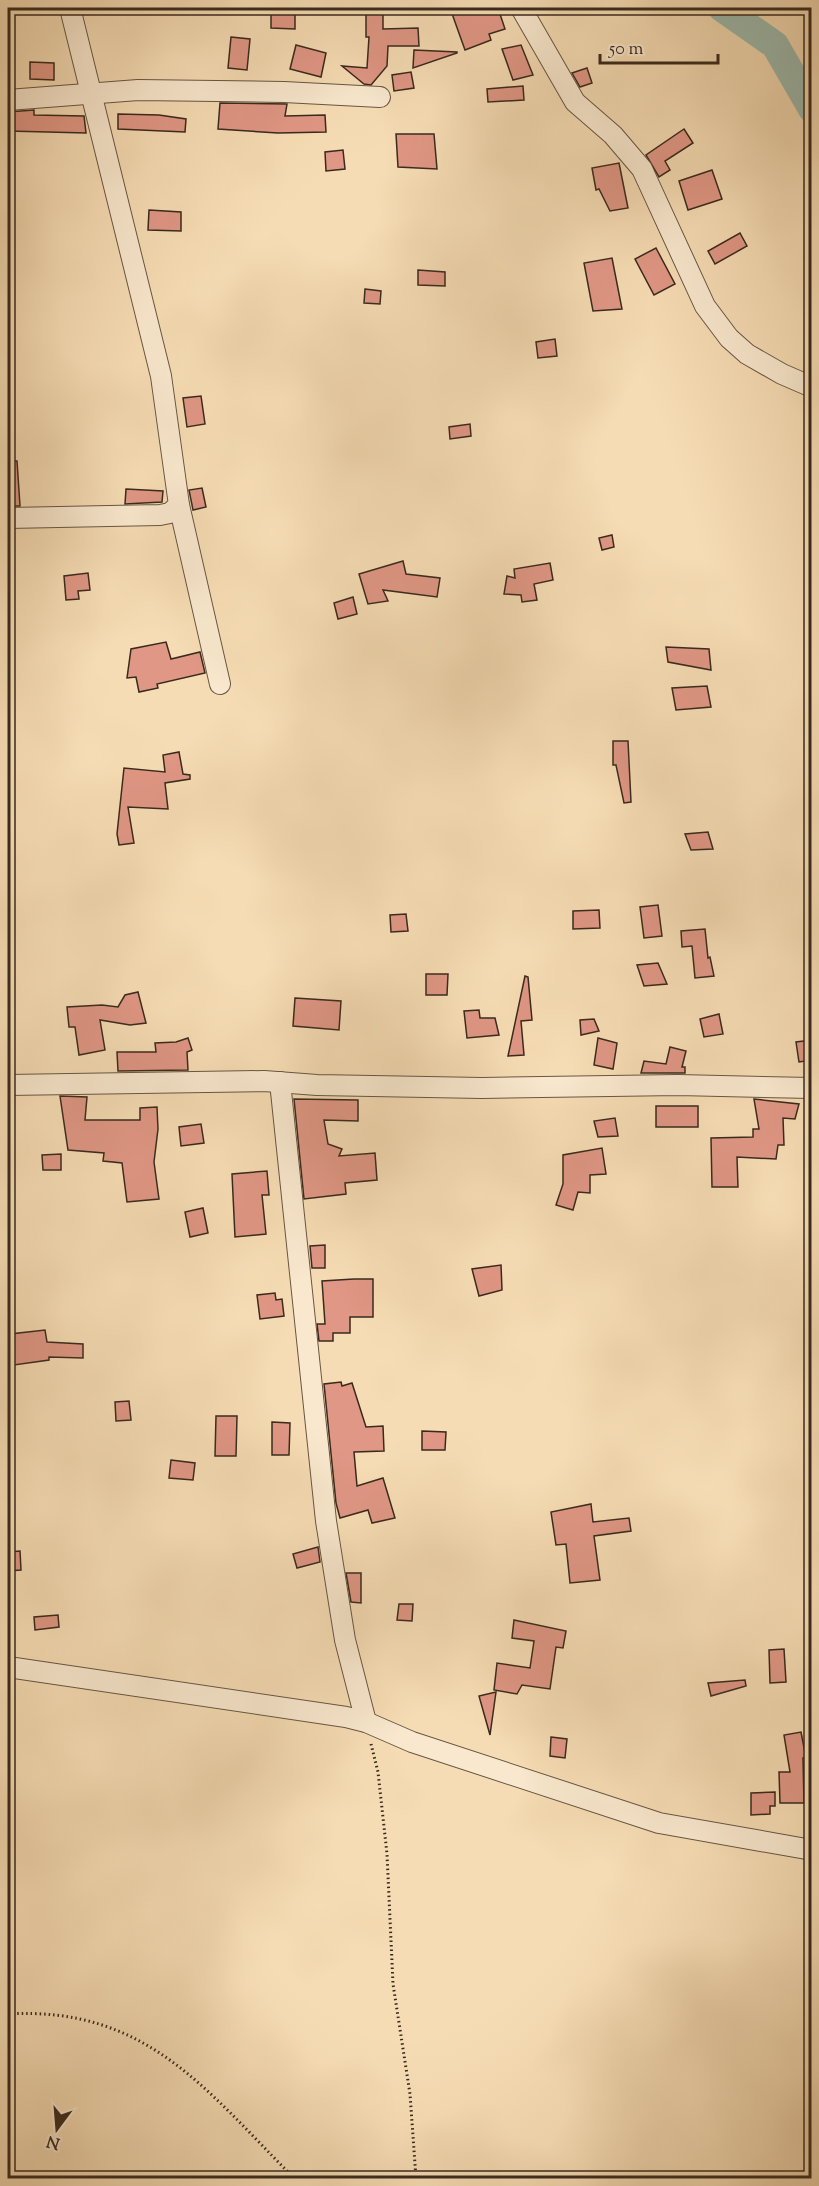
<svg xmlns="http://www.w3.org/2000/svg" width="819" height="2186" font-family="'Sorts Mill Goudy',serif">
  <rect width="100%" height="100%" fill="#f6dcb4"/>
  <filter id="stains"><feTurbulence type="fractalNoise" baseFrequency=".00333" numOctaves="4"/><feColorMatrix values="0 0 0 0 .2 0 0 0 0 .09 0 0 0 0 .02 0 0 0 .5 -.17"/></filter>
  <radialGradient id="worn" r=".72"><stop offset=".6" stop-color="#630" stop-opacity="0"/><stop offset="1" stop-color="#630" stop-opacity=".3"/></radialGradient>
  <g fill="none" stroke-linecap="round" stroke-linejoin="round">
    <polyline stroke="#9dbbaf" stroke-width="28" points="722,8 775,45 812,109"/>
  </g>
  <g fill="#e09785" stroke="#392a1d" stroke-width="1.5">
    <polygon points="271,8 295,8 295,29 271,28"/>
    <polygon points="366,8 383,8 383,29 418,28 419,46 388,46 387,66 371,85 364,84 342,66 367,68 369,37 366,37"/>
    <polygon points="450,8 498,8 505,29 489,34 491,40 465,50"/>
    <polygon points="231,37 250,39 247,70 228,68"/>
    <polygon points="296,45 326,53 321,77 290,69"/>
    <polygon points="521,45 533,75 513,80 502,49"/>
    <polygon points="414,50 457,52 457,53 413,68"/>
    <polygon points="30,62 54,63 54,80 30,79"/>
    <polygon points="587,68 592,83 580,87 572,73"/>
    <polygon points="411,72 414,88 394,91 392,75"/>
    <polygon points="523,86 524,100 488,102 487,89"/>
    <polygon points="220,103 287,104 285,116 325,115 326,132 278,133 218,129"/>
    <polygon points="34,110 34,115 84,116 86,133 8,131 8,112"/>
    <polygon points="118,114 159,115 186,119 185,132 118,129"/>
    <polygon points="684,129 693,143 665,161 670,170 659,177 646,155"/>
    <polygon points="396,134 434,134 437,169 398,167"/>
    <polygon points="343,150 345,169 326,171 325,152"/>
    <polygon points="619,163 628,208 610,211 599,189 596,190 592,168"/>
    <polygon points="712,170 722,199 688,210 679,181"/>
    <polygon points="149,210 181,212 181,231 148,230"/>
    <polygon points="740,233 747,246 715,264 708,251"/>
    <polygon points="656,248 675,284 654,295 635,259"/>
    <polygon points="612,258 622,309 593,311 584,263"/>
    <polygon points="418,270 445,272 445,286 418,285"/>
    <polygon points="365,289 381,291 380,304 364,303"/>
    <polygon points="555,339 557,356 538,358 536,342"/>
    <polygon points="201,396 205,424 187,427 183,398"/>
    <polygon points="470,424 471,436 450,439 449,427"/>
    <polygon points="8,461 17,461 20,506 8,506"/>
    <polygon points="202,488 206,507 193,510 189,490"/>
    <polygon points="126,489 163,491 162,502 125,504"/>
    <polygon points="612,535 614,547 602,550 599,538"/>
    <polygon points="403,561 406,574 440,578 437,597 383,590 388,601 368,604 359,574"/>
    <polygon points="550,563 553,580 534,584 537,600 522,602 521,595 504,594 507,576 515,578 514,569"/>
    <polygon points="88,573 90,590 78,591 79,599 66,600 64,576"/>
    <polygon points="353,597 357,614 338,619 334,603"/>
    <polygon points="166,642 171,659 200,652 205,673 157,684 158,688 139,692 136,677 127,678 131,649"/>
    <polygon points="666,647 709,649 711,670 668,662"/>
    <polygon points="707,686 711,707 676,710 672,688"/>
    <polygon points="613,741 628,741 631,802 624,803 616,765 613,765"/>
    <polygon points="179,752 183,774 190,775 190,779 165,783 168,809 128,807 134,843 119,845 117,834 124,768 165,772 163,755"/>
    <polygon points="708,832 713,849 691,850 685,834"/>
    <polygon points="658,905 662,936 644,938 640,907"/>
    <polygon points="599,910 600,928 573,929 573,911"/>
    <polygon points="406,914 408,931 391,932 390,915"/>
    <polygon points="705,929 708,958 710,957 714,976 695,978 692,946 682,947 681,931"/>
    <polygon points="658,963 667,984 644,986 637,965"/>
    <polygon points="426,974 448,974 447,995 426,995"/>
    <polygon points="525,976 528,977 532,1020 521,1021 524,1055 508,1056"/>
    <polygon points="138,992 146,1023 130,1025 100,1020 105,1050 79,1055 75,1027 69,1027 67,1007 102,1005 118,1007 125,995"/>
    <polygon points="295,998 341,1001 339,1030 293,1026"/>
    <polygon points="479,1010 480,1018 495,1018 499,1035 467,1038 464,1011"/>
    <polygon points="719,1014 723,1034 704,1037 700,1019"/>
    <polygon points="594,1019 599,1031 581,1035 580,1020"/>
    <polygon points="188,1038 192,1050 187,1052 188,1070 118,1071 117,1052 156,1052 155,1043 176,1042"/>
    <polygon points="598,1038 617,1043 613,1069 594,1065"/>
    <polygon points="812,1040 812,1060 799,1062 796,1042"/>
    <polygon points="670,1047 686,1051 682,1067 685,1067 685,1073 641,1073 644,1061 666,1064"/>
    <polygon points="60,1096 87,1097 85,1120 140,1120 140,1108 157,1107 158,1129 154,1162 159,1199 127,1202 122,1163 103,1161 104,1153 68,1150"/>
    <polygon points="294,1099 358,1100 358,1121 324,1120 328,1144 342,1149 339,1156 375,1153 377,1180 345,1183 346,1194 304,1199"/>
    <polygon points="754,1099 799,1104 795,1119 783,1118 784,1145 778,1145 776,1159 737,1157 738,1187 712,1187 711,1138 753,1137 753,1129 759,1129"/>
    <rect x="656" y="1106" width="42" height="21"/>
    <polygon points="615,1118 618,1136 598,1137 594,1121"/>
    <polygon points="201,1124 204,1143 181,1146 179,1127"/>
    <polygon points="602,1148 606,1174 590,1175 590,1193 578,1192 573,1210 556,1205 563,1184 563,1155"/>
    <polygon points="61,1154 61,1170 43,1170 42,1155"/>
    <polygon points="267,1171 269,1195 262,1195 266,1234 235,1237 232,1174"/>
    <polygon points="203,1208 208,1233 190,1237 185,1212"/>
    <polygon points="325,1245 325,1268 312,1268 310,1246"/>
    <polygon points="501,1265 502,1290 479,1296 472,1269"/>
    <polygon points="354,1279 373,1279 373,1317 350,1317 350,1333 333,1333 333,1341 319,1341 317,1324 325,1324 322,1281"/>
    <polygon points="275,1293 276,1300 282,1299 284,1316 260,1319 257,1295"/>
    <polygon points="45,1330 47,1342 83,1344 83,1358 49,1357 49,1360 14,1365 10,1334"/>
    <polygon points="341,1382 342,1386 352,1383 366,1427 383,1426 384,1451 354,1452 357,1486 383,1478 395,1518 372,1523 368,1510 340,1518 336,1503 324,1384"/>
    <polygon points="129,1401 131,1420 116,1421 115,1402"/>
    <polygon points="216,1416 237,1416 236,1456 215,1456"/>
    <polygon points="272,1422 290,1423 289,1455 272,1455"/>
    <polygon points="422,1431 446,1432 445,1450 422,1450"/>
    <polygon points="171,1460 195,1463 193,1480 169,1478"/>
    <polygon points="591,1504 593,1522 629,1518 631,1531 594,1536 600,1580 570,1583 566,1544 556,1545 551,1512"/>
    <polygon points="318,1547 320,1562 297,1568 293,1554"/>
    <polygon points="20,1551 21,1570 8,1571 8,1552"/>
    <polygon points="346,1573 361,1573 361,1603 351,1602"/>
    <polygon points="399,1604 413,1604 412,1621 397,1620"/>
    <polygon points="58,1615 59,1627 35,1630 34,1617"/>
    <polygon points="514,1620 566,1631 563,1648 556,1647 550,1689 522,1685 517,1694 494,1690 497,1663 530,1668 534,1641 512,1638"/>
    <polygon points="784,1649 786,1682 770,1683 769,1650"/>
    <polygon points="745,1680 746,1686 711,1696 708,1683"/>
    <polygon points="496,1692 490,1735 479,1696"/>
    <polygon points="801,1732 806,1758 803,1758 804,1803 780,1803 779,1772 790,1772 784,1735"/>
    <polygon points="551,1737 567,1739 565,1758 550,1756"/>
    <polygon points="775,1792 775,1806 770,1806 770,1814 751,1815 751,1793"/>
  </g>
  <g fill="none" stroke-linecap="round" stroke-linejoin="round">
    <g stroke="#685643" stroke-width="22">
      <g id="minor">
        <polyline points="521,8 575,102 613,135 642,169 705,306 729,338 747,354 782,374 812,387"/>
        <polyline points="8,100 138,90 284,92 380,97"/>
        <polyline points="179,505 220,684"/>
        <polyline points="8,518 160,515 170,513 179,505 161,376 70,8"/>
        <polyline points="280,1082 326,1521 345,1640 366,1722"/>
        <polyline points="8,1085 264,1081 317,1085 482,1088 678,1085 812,1088"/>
        <polyline points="8,1667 346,1717 366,1722 412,1742 659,1823 812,1850"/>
      </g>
    </g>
    <g stroke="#392a1d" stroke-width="3" stroke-dasharray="1.5 3" stroke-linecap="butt">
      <polyline points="371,1744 378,1772 387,1854 393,1984 410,2094 416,2178"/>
      <path d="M8,2014C146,2006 206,2090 294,2178"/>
    </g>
    <use href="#minor" stroke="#f9e8ce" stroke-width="20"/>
  </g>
  <rect width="819" height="2186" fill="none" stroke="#f6dcb4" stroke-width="30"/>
  <rect x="9" y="9" width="801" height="2168" fill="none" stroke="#392a1d" stroke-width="3"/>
  <rect x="15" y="15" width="789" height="2156" fill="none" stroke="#392a1d" stroke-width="1.5"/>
  <g transform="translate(57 2129) rotate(196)" stroke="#f9e8ce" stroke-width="4.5" paint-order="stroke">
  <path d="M0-4.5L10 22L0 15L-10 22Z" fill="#392a1d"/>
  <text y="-9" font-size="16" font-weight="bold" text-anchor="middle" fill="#392a1d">N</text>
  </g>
  <path d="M600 54v9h118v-9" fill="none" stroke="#392a1d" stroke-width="3"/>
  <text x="609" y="54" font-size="18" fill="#392a1d" stroke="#f9e8ce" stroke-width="4.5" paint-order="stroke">50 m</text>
  <rect width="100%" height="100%" filter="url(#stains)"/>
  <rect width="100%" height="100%" fill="url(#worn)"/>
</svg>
